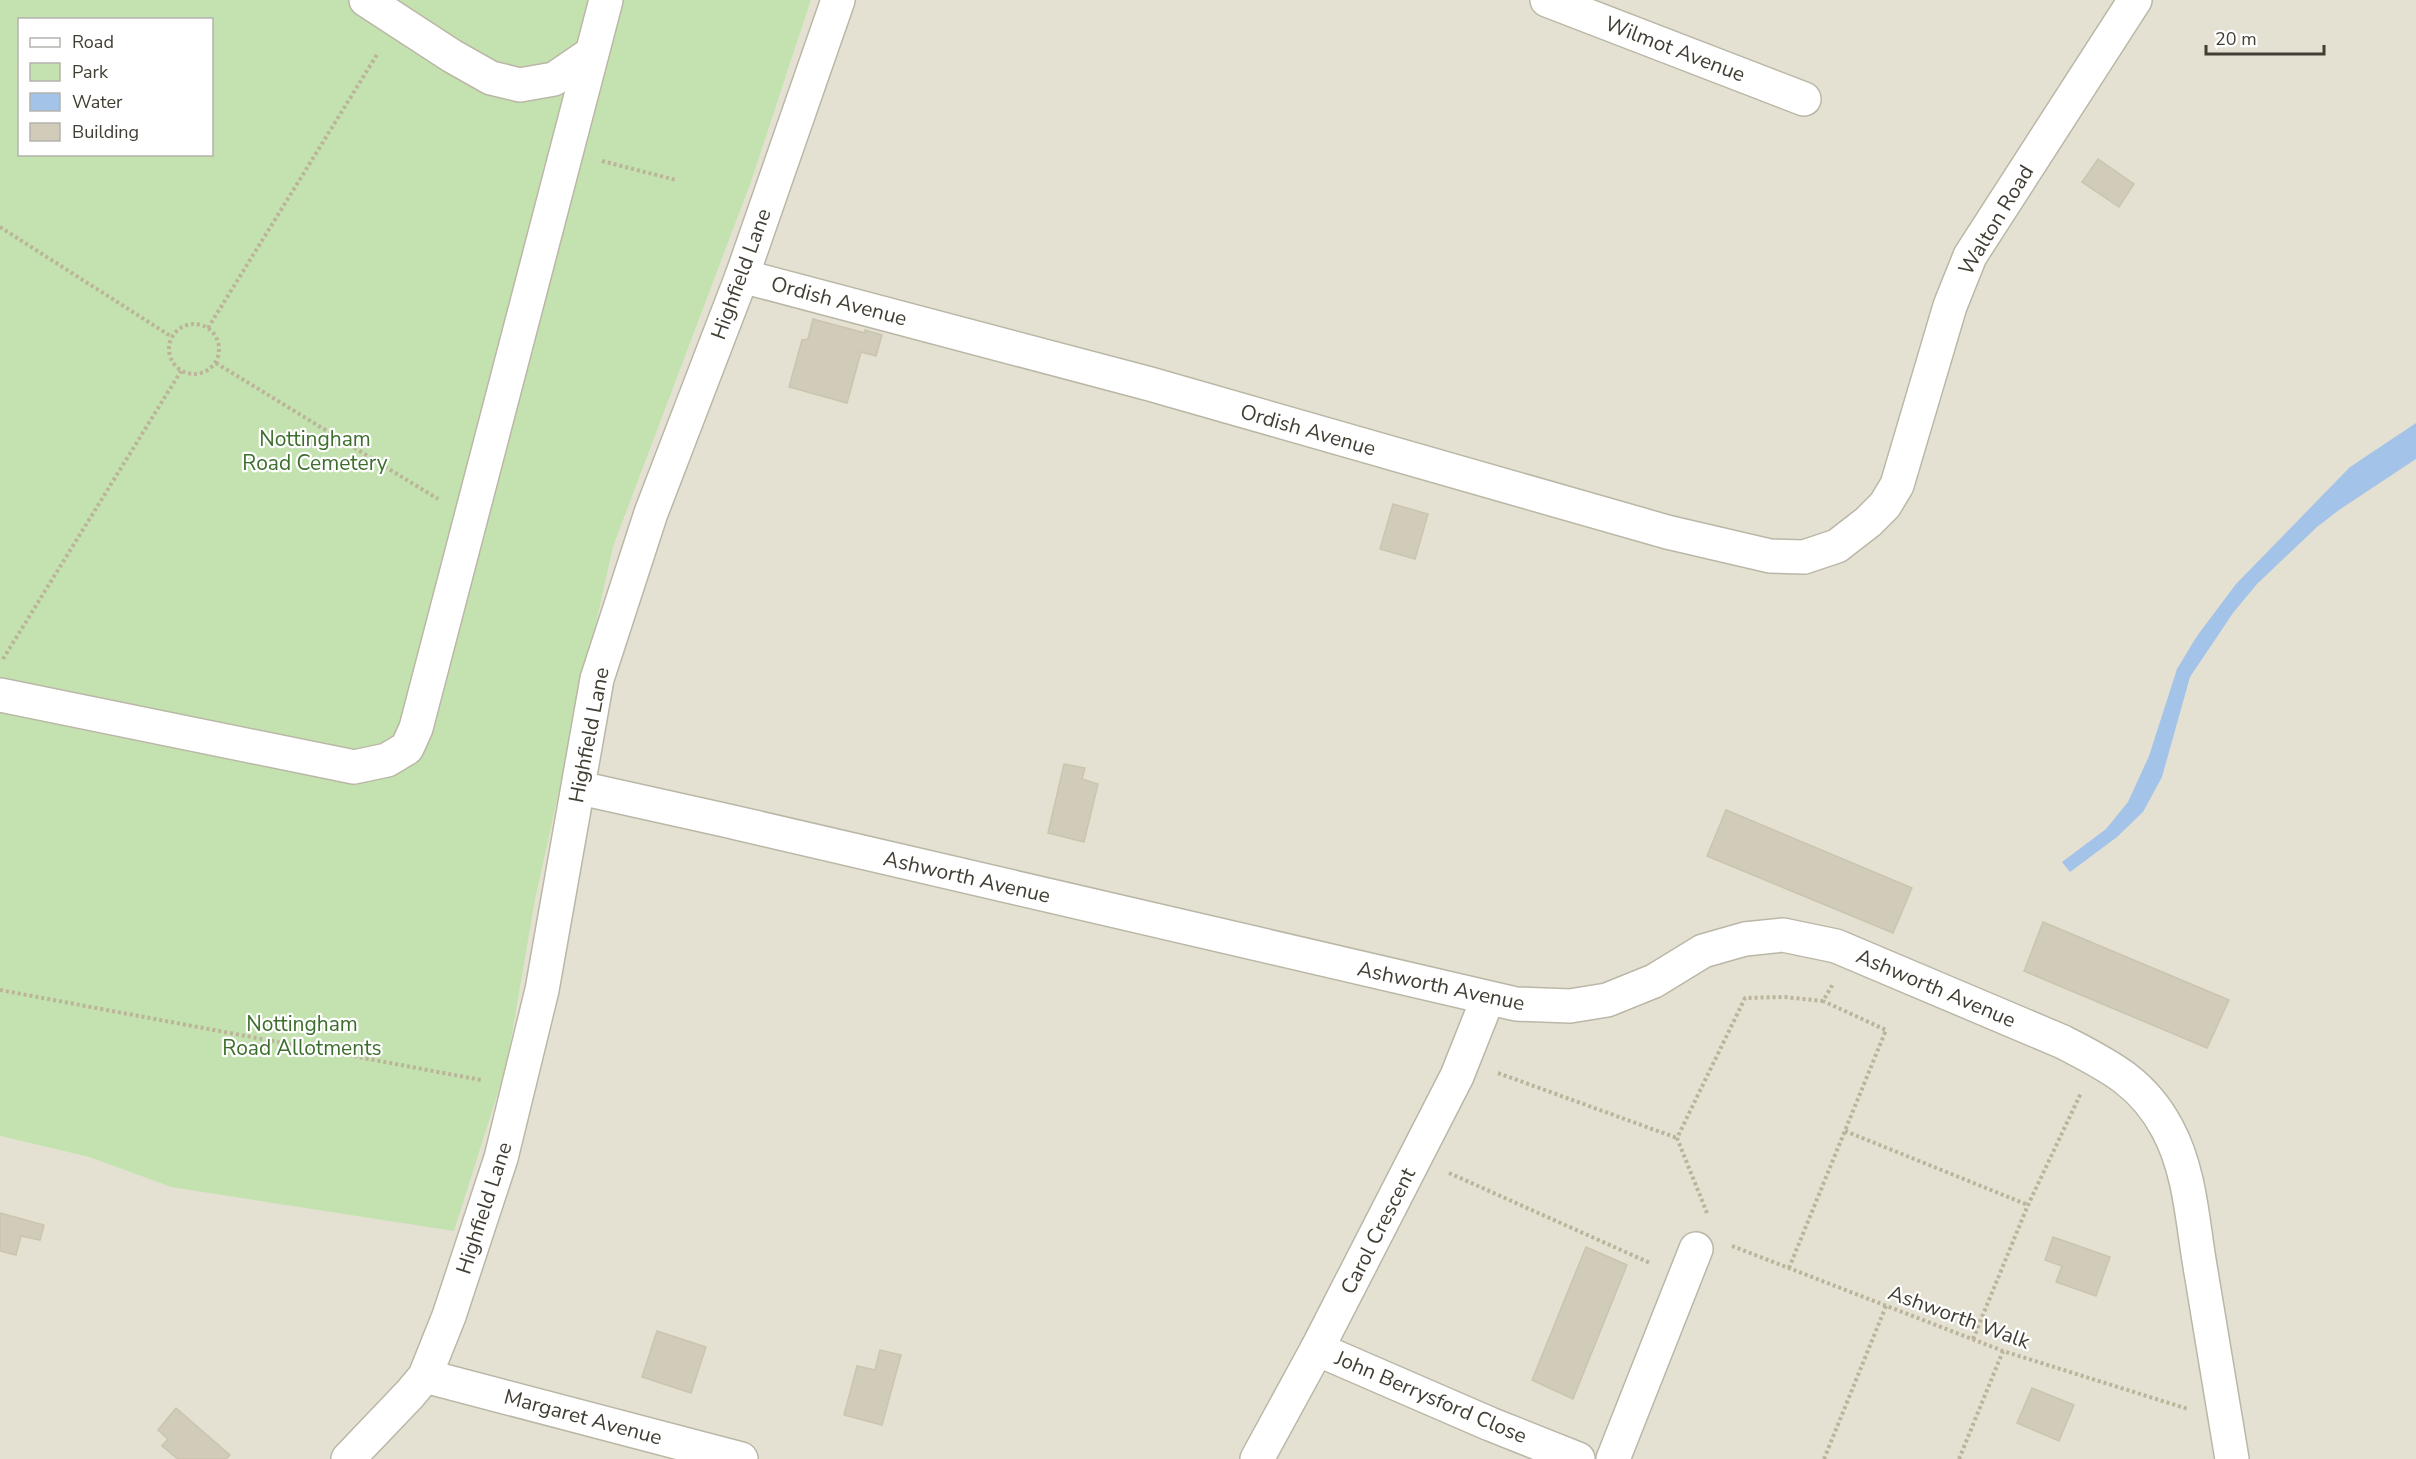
<svg xmlns="http://www.w3.org/2000/svg" width="2416" height="1459" font-family="'Nunito Sans',sans-serif">
  <rect width="100%" height="100%" fill="#f0eee4"/>
  <polygon fill="#e4e1d2" points="811,0 2416,0 2416,1459 0,1459 0,1136 89,1157 171,1187 507,1064 535,900 613,547 751,182"/>
  <path fill="#c4e2af" fill-rule="evenodd" d="M0,0H811L751,182L613,547L535,900L507,1064L454,1231L171,1187L89,1157L0,1136ZM20,20H212V154H20Z"/>
  <polygon fill="#a4c3e9" points="2416,423 2416,459 2339,510 2317,527 2257,584 2233,613 2190,677 2162,777 2143,812 2117,837 2070,872 2062,862 2106,829 2128,802 2149,756 2177,669 2197,636 2236,584 2350,467"/>
  <g fill="#d1cbba" stroke="#cbc4ae" stroke-width="1.5">
    <polygon points="2098,159 2134,184 2119,207 2082,182"/>
    <polygon points="813,319 865,333 865,330 882,335 876,356 861,352 847,403 789,387 802,340 808,339"/>
    <polygon points="1393,504 1428,514 1415,559 1380,549"/>
    <polygon points="1064,764 1085,768 1082,779 1098,784 1084,842 1048,833"/>
    <polygon points="1726,810 1912,888 1893,933 1707,856"/>
    <polygon points="2043,922 2229,1000 2207,1048 2024,971"/>
    <polygon points="0,1213 44,1225 40,1240 21,1236 16,1255 0,1251"/>
    <polygon points="2053,1237 2110,1257 2096,1296 2056,1282 2062,1266 2045,1260"/>
    <polygon points="1586,1247 1627,1265 1573,1399 1532,1380"/>
    <polygon points="657,1331 706,1347 691,1393 642,1377"/>
    <polygon points="880,1350 901,1355 882,1425 844,1415 857,1366 875,1370"/>
    <polygon points="2032,1388 2074,1405 2059,1441 2017,1423"/>
    <polygon points="176,1408 230,1455 226,1459 178,1459 162,1446 168,1439 158,1430"/>
  </g>
  <g fill="none" stroke-linecap="round" stroke-linejoin="round">
    <g stroke="#bbb7a7" stroke-width="36">
      <g id="minor">
        <polyline points="366,0 452,56 491,78 520,85 554,79 592,53"/>
        <polyline points="1547,0 1804,99"/>
        <polyline points="742,276 1150,384 1667,532 1770,556 1804,557 1837,546 1868,522 1885,505 1897,485 1950,306 1970,256 2135,0"/>
        <polyline points="0,695 354,767 387,760 407,748 416,728 606,0"/>
        <path d="M580,788L724,820L1516,1004L1570,1006L1607,1000L1654,981L1703,951L1745,939L1783,935L1836,946L2063,1042C2107,1065 2142,1081 2167,1128C2189,1168 2192,1216 2199,1260C2210,1327 2221,1393 2232,1459"/>
        <polyline points="1317,1349 1490,1424 1578,1459"/>
        <polyline points="425,1376 741,1459"/>
        <polyline points="348,1459 410,1394 425,1376 449,1316 501,1158 542,990 597,679 651,513 742,276 838,0"/>
        <polyline points="1257,1459 1317,1349 1457,1076 1488,998"/>
        <polyline points="1613,1459 1696,1249"/>
      </g>
    </g>
    <g stroke="#bbb49a" stroke-width="4" stroke-dasharray="3 3" stroke-linecap="butt">
      <polyline points="602,161 676,180"/>
      <polyline points="0,227 172,337"/>
      <circle cx="194" cy="349" r="25"/>
      <polyline points="208,328 378,53"/>
      <polyline points="216,363 438,499"/>
      <polyline points="3,659 181,371"/>
      <polyline points="0,990 481,1080"/>
      <polyline points="1498,1073 1677,1138"/>
      <polyline points="1845,1131 2028,1205"/>
      <polyline points="1449,1173 1650,1263"/>
      <polyline points="1707,1213 1677,1138 1745,998 1784,997 1823,1001 1833,984"/>
      <polyline points="1732,1246 2003,1351 2188,1409"/>
      <polyline points="1789,1268 1886,1030 1823,1001"/>
      <polyline points="1973,1339 2028,1205 2081,1093"/>
      <polyline points="1824,1459 1886,1306"/>
      <polyline points="1959,1459 2003,1351"/>
    </g>
    <use href="#minor" stroke="#fff" stroke-width="33"/>
  </g>
  <g text-anchor="middle" stroke-width="4.5" stroke-linejoin="round" paint-order="stroke">
    <g font-size="21" fill="#423e34" stroke="#fff">
      <text transform="translate(1675 49) rotate(21)" y="7">Wilmot Avenue</text>
      <text transform="translate(1996 220) rotate(-59)" y="7">Walton Road</text>
      <text transform="translate(741 274) rotate(-70)" y="7">Highfield Lane</text>
      <text transform="translate(839 301) rotate(15)" y="7">Ordish Avenue</text>
      <text transform="translate(1308 430) rotate(16)" y="7">Ordish Avenue</text>
      <text transform="translate(589 735) rotate(-79)" y="7">Highfield Lane</text>
      <text transform="translate(967 877) rotate(13)" y="7">Ashworth Avenue</text>
      <text transform="translate(1441 986) rotate(12)" y="7">Ashworth Avenue</text>
      <text transform="translate(1936 988) rotate(23)" y="7">Ashworth Avenue</text>
      <text transform="translate(484 1208) rotate(-72)" y="7">Highfield Lane</text>
      <text transform="translate(1378 1231) rotate(-63)" y="7">Carol Crescent</text>
      <text transform="translate(1959 1317) rotate(20)" y="7">Ashworth Walk</text>
      <text transform="translate(1431 1397) rotate(23)" y="7">John Berrysford Close</text>
      <text transform="translate(583 1417) rotate(15)" y="7">Margaret Avenue</text>
    </g>
    <g font-size="21" fill="#3d6e2d" stroke="#fff">
      <text x="315" y="446">Nottingham<tspan x="315" dy="24">Road Cemetery</tspan></text>
      <text x="302" y="1031">Nottingham<tspan x="302" dy="24">Road Allotments</tspan></text>
    </g>
  </g>
  <rect x="18" y="18" width="195" height="138" fill="#ffffff" stroke="#b3b2ae" stroke-width="1.5"/>
  <rect x="30" y="38" width="30" height="9" fill="#ffffff" stroke="#b3b2ae" stroke-width="1.5"/>
  <text x="72" y="48" font-size="18" fill="#423e34">Road</text>
  <rect x="30" y="63" width="30" height="18" fill="#c4e2af" stroke="#b3b2ae" stroke-width="1.5"/>
  <text x="72" y="78" font-size="18" fill="#423e34">Park</text>
  <rect x="30" y="93" width="30" height="18" fill="#a4c3e9" stroke="#b3b2ae" stroke-width="1.5"/>
  <text x="72" y="108" font-size="18" fill="#423e34">Water</text>
  <rect x="30" y="123" width="30" height="18" fill="#d1cbba" stroke="#b3b2ae" stroke-width="1.5"/>
  <text x="72" y="138" font-size="18" fill="#423e34">Building</text>
  <path d="M2206 45v9h118v-9" fill="none" stroke="#423e34" stroke-width="3"/>
  <text x="2215" y="45" font-size="18" fill="#423e34" stroke="#ffffff" stroke-width="4.5" paint-order="stroke">20 m</text>
</svg>
